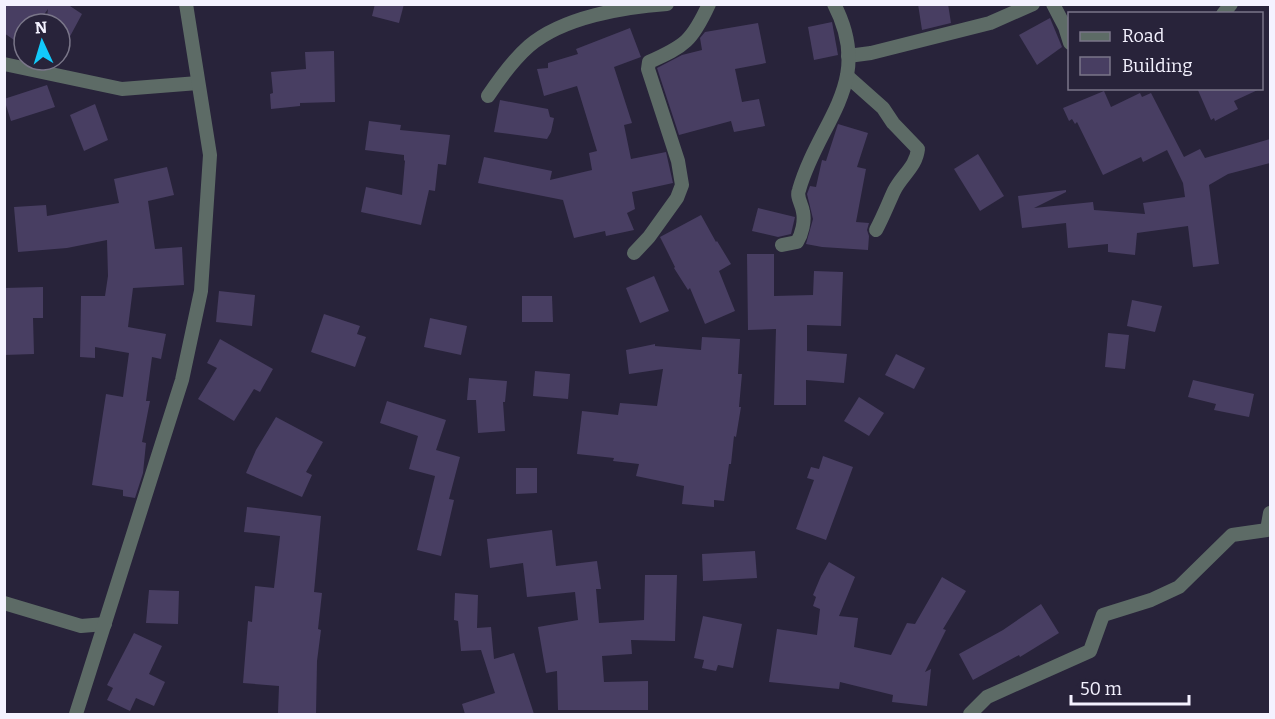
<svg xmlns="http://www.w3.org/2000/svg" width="1275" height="719" font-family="Bitter,serif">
  <rect width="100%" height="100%" fill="#28233a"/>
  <g fill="#483e62">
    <polygon points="4,4 67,4 82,14 60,55 60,24 46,24 48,9 37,24 24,24 24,47 4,33"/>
    <polygon points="375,4 404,4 399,23 372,16"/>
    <polygon points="918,4 948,4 951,23 922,30"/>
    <polygon points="1050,18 1062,47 1037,65 1019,35"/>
    <polygon points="832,22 838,55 814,60 808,27"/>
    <polygon points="758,23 766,63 735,69 742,102 759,99 765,126 734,132 731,121 679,135 657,68 682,55 702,50 700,38 705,32"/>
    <polygon points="630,28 641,57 614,67 632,123 624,125 631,159 666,152 673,183 632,192 635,209 627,213 634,230 606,236 605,231 574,238 563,200 478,183 484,157 552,171 550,180 592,170 589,153 597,151 577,86 544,96 537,69 548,68 548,63 578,54 576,49"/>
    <polygon points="334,51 335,102 300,103 300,106 271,109 270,94 273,93 271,72 306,69 305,52"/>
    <polygon points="47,85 55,107 11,121 4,99"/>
    <polygon points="1197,88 1262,88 1234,101 1238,109 1215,121 1214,118 1211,120"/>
    <polygon points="1104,91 1111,107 1140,93 1142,97 1151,93 1184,157 1200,149 1205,158 1270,139 1270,163 1228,174 1209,185 1219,264 1193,267 1188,226 1137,233 1135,255 1108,252 1108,244 1068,248 1066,223 1022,228 1018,196 1066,190 1066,192 1034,208 1093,202 1094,210 1145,214 1143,203 1185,197 1183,183 1167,150 1143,162 1141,157 1103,175 1077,122 1075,124 1072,119 1069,121 1063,108"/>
    <polygon points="500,100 548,109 550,117 554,118 551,132 547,139 494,132"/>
    <polygon points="95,104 108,140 84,151 70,115"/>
    <polygon points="369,121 401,125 400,130 450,135 446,165 438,164 435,191 429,190 421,225 361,212 366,187 402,195 405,161 404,160 404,155 365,150"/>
    <polygon points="838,124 868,133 857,167 866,169 856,222 869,223 867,230 869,236 868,250 822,247 806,244 813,219 807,194 810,186 816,187 822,160 826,161"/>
    <polygon points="978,154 1004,196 980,211 954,169"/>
    <polygon points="167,167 174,195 148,201 155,249 182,247 184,285 133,288 128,327 166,334 161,359 152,357 146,401 150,401 142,442 146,443 143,473 135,498 123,496 123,490 92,485 106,394 123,397 129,353 95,347 95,358 80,357 81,296 105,296 108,276 107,240 67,248 18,252 14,207 46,205 47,216 119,203 114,179"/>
    <polygon points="758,208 795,217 791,234 778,237 752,231"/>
    <polygon points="701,215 716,242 717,241 731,264 719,271 735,311 705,324 690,288 688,290 674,268 675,267 660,237"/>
    <polygon points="747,254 774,254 774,296 813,295 814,271 843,272 841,326 807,325 807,351 847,354 844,383 806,380 806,405 774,405 776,329 748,330"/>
    <polygon points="654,276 669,311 640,323 626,288"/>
    <polygon points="43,287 43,318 33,318 34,354 4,355 4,288"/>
    <polygon points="219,291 255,295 252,326 216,322"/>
    <polygon points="522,296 552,296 553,322 522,322"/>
    <polygon points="1132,300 1162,306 1155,332 1127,326"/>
    <polygon points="324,314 360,326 357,334 366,337 355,367 311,352"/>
    <polygon points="430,318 467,326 461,355 424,347"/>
    <polygon points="1108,333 1129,335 1125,369 1105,367"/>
    <polygon points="702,337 740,339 738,374 742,374 739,407 741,407 736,437 734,436 731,464 729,464 724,501 714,500 714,507 682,504 684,486 636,476 639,464 613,461 614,458 577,454 582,411 618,415 620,403 657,406 663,369 629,374 626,350 655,344 655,346 701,350"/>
    <polygon points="220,339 273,369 260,392 254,389 234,421 198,399 217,368 207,363"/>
    <polygon points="896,354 925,368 914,389 885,375"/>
    <polygon points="535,371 570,374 568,399 533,396"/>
    <polygon points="469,378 507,381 505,402 503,402 505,431 478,433 476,400 467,400"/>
    <polygon points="1193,380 1254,394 1249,417 1214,410 1216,404 1188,397"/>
    <polygon points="859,397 884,413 869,436 844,421"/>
    <polygon points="387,401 446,420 436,450 460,457 449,499 454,500 441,556 417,550 435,476 409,469 418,436 380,423"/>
    <polygon points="276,417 323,442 306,472 312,475 302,497 246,473 256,450"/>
    <polygon points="823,456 853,467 826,540 796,529 814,480 807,478 811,467 819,469"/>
    <polygon points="516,468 537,468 537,493 516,494"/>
    <polygon points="247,507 321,516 314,592 322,593 318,629 321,630 317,661 316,714 278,713 279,686 243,683 248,621 252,622 255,586 274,588 280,536 244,532"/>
    <polygon points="552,530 556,566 597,561 601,589 596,589 599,623 644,620 645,575 677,575 675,641 631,640 632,654 602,656 604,682 648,681 648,710 558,710 557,671 546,673 538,627 578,620 575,592 527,597 523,563 490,568 487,539"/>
    <polygon points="755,551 757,578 703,581 702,554"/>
    <polygon points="829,562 855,577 839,616 858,618 854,647 891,655 907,623 915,624 942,577 966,591 943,629 946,630 925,672 931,669 927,706 892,702 893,695 840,682 839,689 769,682 777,629 817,635 820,609 813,606 816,597 813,595 821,576"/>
    <polygon points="149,590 179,591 178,624 146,623"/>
    <polygon points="455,593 478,595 477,628 491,627 494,659 514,653 534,714 465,714 462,704 495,693 481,650 461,651 458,621 454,620"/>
    <polygon points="1041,604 1059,633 1020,657 1019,655 973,680 959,654 1003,630"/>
    <polygon points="703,616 742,624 733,668 718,665 716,671 702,668 704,660 694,658"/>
    <polygon points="134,633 162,646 149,674 165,682 154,706 136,698 130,711 107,700 113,688 107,685"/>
  </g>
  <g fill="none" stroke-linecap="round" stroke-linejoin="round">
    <g stroke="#5d6b66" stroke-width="14">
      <polyline points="1053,4 1065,27 1070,43"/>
      <polyline points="1223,14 1231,4"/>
      <polyline points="848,56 871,53 990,23 1033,4"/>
      <polyline points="4,64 122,89 198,83"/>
      <path d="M847,76L883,108L893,123L918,149C916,167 902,175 894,191C888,204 883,217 876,230"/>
      <path d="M488,96C500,78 513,60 529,46C563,17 624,7 667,4"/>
      <path d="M782,245L797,242C802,234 805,221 803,212C802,204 796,197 799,190C819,120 875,83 834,4"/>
      <path d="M634,253L649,237L677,198L682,185L678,161L648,69L649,62C685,46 692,41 709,4"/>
      <polyline points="4,603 81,626 105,624"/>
      <polyline points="76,714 182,380 201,291 210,155 186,4"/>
      <polyline points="970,714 987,697 1090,651 1103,615 1151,600 1179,587 1232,535 1267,530 1270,513"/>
    </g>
  </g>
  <rect width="1275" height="719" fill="none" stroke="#f4f2ff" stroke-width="12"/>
  <rect x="1068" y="12" width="195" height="78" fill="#28233a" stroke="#7a7689" stroke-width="1.5"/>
  <rect x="1080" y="32" width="30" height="9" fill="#5d6b66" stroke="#7a7689" stroke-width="1.5"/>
  <text x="1122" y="42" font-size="18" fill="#f4f2ff">Road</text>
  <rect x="1080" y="57" width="30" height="18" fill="#483e62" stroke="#7a7689" stroke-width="1.5"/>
  <text x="1122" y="72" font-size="18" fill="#f4f2ff">Building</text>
  <g transform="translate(42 42) rotate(356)"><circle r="28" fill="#28233a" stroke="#7a7689" stroke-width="1.5"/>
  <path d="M0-4.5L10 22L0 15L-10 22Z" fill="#12cafb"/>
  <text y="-9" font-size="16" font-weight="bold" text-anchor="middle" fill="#f4f2ff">N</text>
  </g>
  <path d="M1071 695v9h118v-9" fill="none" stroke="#f4f2ff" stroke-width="3"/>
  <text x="1080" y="695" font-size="18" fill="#f4f2ff" stroke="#28233a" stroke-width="4.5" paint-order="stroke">50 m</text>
</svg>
